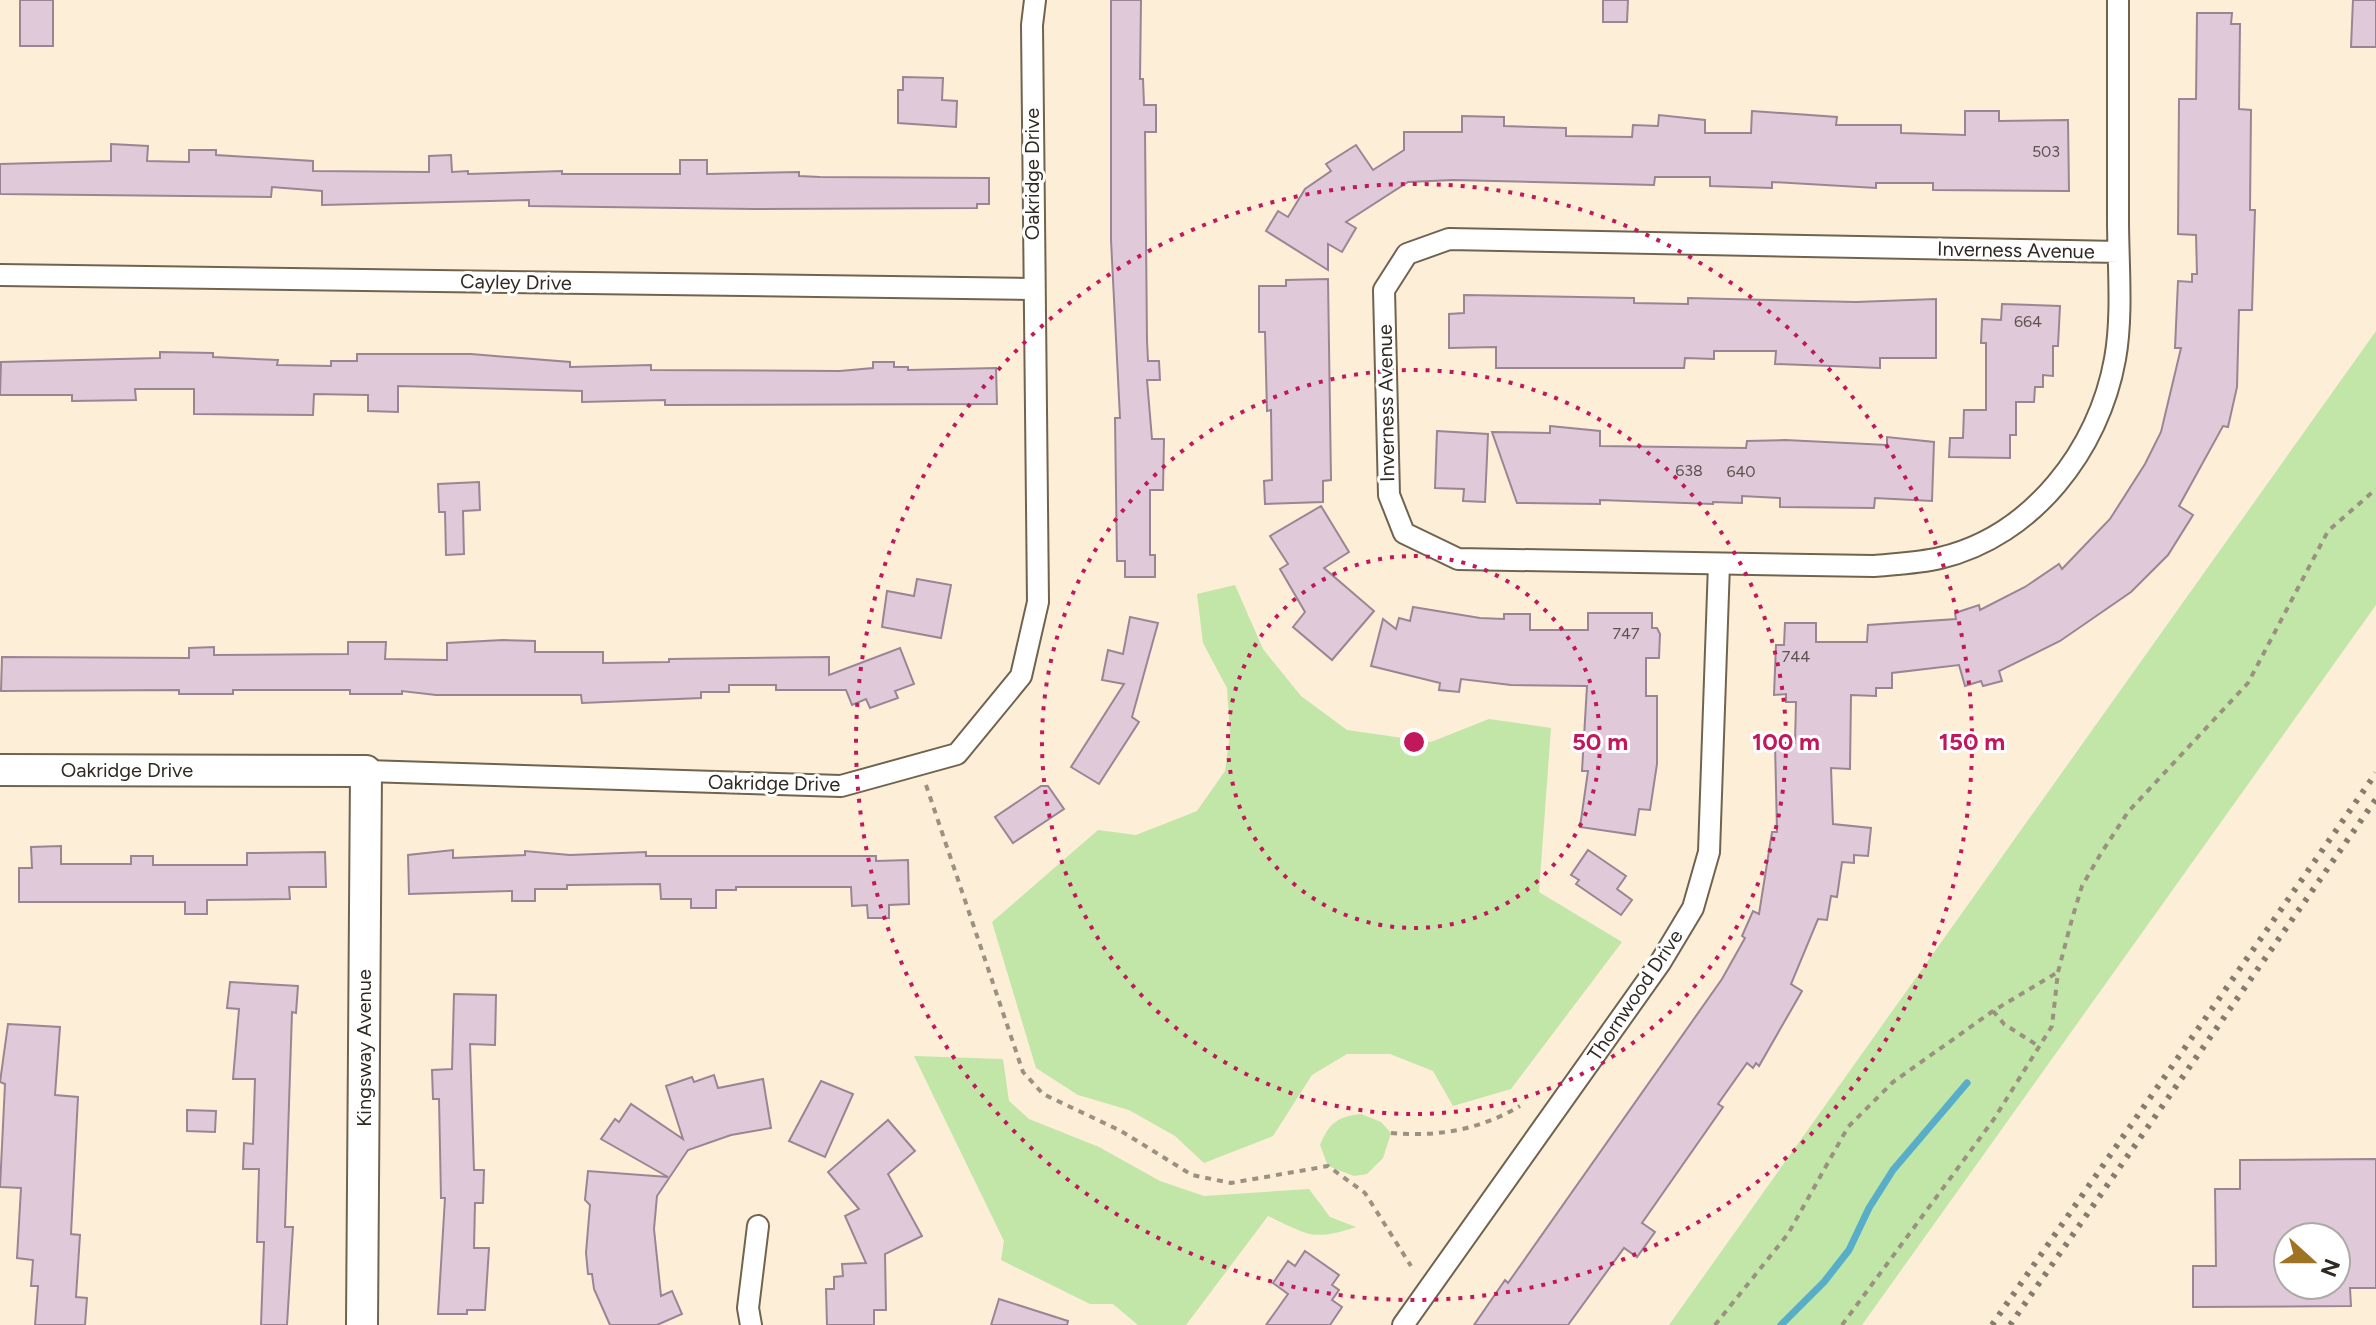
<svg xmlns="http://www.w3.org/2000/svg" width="2376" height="1325" font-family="Figtree,sans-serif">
  <rect width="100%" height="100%" fill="#fdeed8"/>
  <g fill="#c2e5a8">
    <polygon points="2376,331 2376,605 1862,1325 1669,1325"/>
    <polygon points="1235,585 1263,649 1301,696 1347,730 1431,742 1489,719 1551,728 1539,892 1622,942 1511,1089 1453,1106 1433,1071 1390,1054 1347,1054 1312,1075 1273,1136 1204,1163 1175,1136 1129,1110 1078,1095 1036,1068 992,922 1098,830 1136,835 1197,811 1225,771 1230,733 1227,688 1203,643 1197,594"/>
    <path d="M914,1056L1003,1059L1009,1101L1029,1119L1099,1147L1160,1181L1204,1196L1309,1189L1330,1217L1356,1227C1311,1242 1308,1234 1268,1216L1186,1325H1138L1113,1304H1090L1001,1260L1004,1241Z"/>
    <path d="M1361,1114L1381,1122L1391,1133L1383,1158L1367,1174L1354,1176L1328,1166L1320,1145C1329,1123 1337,1117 1361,1114Z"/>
  </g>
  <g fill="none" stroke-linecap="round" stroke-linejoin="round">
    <polyline stroke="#58aec9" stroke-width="7" points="1781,1325 1824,1282 1849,1250 1869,1208 1893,1170 1967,1083"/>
  </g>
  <g fill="#e0cada" stroke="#9a8594" stroke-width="2" fill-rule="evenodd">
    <rect x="20" y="0" width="33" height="46"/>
    <polygon points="1111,0 1141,0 1140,79 1143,79 1144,105 1156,105 1156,132 1145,132 1147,341 1148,361 1159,361 1160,380 1147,380 1152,439 1164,439 1163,490 1150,490 1150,555 1155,555 1155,577 1125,577 1125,561 1117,561 1115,418 1120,418 1111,240"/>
    <polygon points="1603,0 1628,0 1627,22 1603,22"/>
    <polygon points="2353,0 2376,0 2376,47 2351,47"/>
    <polygon points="2197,13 2232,13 2231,24 2240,24 2239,109 2251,110 2250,210 2255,210 2252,310 2239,310 2237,387 2228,427 2223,426 2179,506 2193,515 2168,555 2131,592 2060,641 1999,671 2002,681 1983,686 1981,681 1965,686 1959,665 1892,673 1892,688 1876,688 1876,696 1851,695 1850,769 1831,768 1833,824 1871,828 1868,856 1854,855 1854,863 1842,862 1837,897 1831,896 1827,920 1818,919 1791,984 1802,991 1759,1066 1756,1063 1753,1068 1747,1063 1718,1104 1723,1107 1642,1223 1655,1232 1637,1257 1624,1248 1568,1325 1474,1325 1505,1280 1508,1283 1722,979 1745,938 1742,936 1753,911 1759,914 1772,832 1777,832 1775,743 1795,743 1796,702 1786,702 1786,694 1774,695 1776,645 1784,645 1785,623 1816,623 1816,642 1867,642 1868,625 1956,619 1955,613 1979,605 1980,610 2025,587 2059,564 2062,569 2110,519 2145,464 2161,432 2181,348 2175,348 2178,281 2192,282 2192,274 2197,274 2196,235 2178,234 2179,99 2196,99"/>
    <polygon points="903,77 943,78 942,100 957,101 956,127 898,123 898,90 903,90"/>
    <polygon points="1752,111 1837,117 1836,125 1901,125 1901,133 1965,135 1965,111 1999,111 1999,121 2068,120 2069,191 1933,190 1933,183 1876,183 1876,188 1772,182 1772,188 1710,186 1710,177 1655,177 1654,185 1453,180 1408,182 1346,222 1356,228 1342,252 1328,244 1328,270 1266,231 1278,211 1288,217 1305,189 1331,171 1326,164 1356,145 1373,170 1404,150 1404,132 1462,132 1462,116 1504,117 1504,126 1566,128 1566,136 1632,137 1633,125 1658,126 1659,115 1705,120 1705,133 1751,133"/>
    <polygon points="111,144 148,146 147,161 189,162 189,150 216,150 216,155 313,161 313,171 429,172 429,156 451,155 452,172 468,171 468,174 562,171 562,174 680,174 680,160 707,160 707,174 799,172 799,176 820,177 989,178 989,204 977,204 977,208 754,209 529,206 529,200 322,205 322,191 272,187 271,197 0,194 0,164 111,161"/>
    <polygon points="1328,279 1331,480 1323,481 1323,502 1265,504 1264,481 1272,480 1271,410 1267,411 1265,332 1259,332 1259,286 1286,286 1286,280"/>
    <polygon points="1464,295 1634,298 1634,303 1688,304 1688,298 1856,302 1936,299 1936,358 1880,358 1880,368 1831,366 1775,364 1776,351 1714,351 1714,359 1685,358 1684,368 1496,368 1496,347 1449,348 1449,314 1464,313"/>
    <polygon points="2002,304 2060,306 2058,346 2053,346 2053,376 2043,375 2043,387 2035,387 2034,402 2016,402 2016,435 2010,435 2010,458 1949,457 1950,438 1963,438 1964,410 1986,410 1986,343 1981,343 1982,319 2001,320"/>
    <polygon points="160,352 213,353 213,357 278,360 277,365 331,366 331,361 357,361 357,354 471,354 570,362 570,367 651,365 651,370 840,371 873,368 873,362 894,362 894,367 908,367 908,370 996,368 997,404 665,405 665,400 582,402 582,391 398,386 398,412 368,411 368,395 314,394 313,415 194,414 194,389 135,389 136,400 72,401 72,395 0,395 1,362 160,358"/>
    <polygon points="1550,426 1600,431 1600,446 1746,448 1747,441 1785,440 1887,445 1887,437 1934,442 1932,501 1875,498 1874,508 1780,507 1780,498 1742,496 1742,503 1713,502 1713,504 1600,500 1600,504 1517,503 1492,432 1550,433"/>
    <polygon points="1437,431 1488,434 1485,502 1463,501 1464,489 1435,488"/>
    <polygon points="479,482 480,510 463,511 464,554 446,555 445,512 439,512 438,484"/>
    <polygon points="1321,506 1349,552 1324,568 1374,611 1332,660 1293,627 1305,612 1280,569 1288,564 1270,536"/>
    <polygon points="917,579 951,585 941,638 882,627 887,591 914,596"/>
    <polygon points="1413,607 1480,618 1504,619 1504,614 1530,614 1530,630 1588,630 1588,613 1652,613 1652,628 1657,628 1660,634 1659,658 1646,658 1646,696 1657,696 1657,764 1650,810 1639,809 1635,835 1580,827 1588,771 1582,771 1587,686 1511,685 1461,679 1459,692 1439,690 1440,683 1371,666 1383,619 1396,629 1399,618 1410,621"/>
    <polygon points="1130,617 1158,623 1132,717 1139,722 1099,784 1071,767 1124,684 1102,680 1108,650 1123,654"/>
    <polygon points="503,640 535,641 535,652 603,652 603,663 669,662 669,659 829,657 829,675 900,648 914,684 895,691 898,698 870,708 866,699 852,705 846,690 776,690 776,685 729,685 729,692 701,692 701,698 582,703 581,695 436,695 402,691 402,694 350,694 350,690 233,690 233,694 179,694 179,690 1,691 2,657 189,658 189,648 214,647 214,655 348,654 348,642 386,642 385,659 447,660 447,643"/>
    <polygon points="1041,786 1048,786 1064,809 1013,843 995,817"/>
    <polygon points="61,846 61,864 131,864 131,856 153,856 153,865 247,865 247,853 325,852 326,887 289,887 290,899 207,900 207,914 185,914 185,902 19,902 19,868 32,868 31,847"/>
    <polygon points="453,850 453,858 525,855 525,851 570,855 646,852 646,856 876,856 876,861 908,860 909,904 889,905 889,918 868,918 867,905 852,906 851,887 736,887 736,890 716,890 716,908 691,908 691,899 661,899 660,884 567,885 567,889 535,889 535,901 512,901 512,891 409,894 408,855"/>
    <polygon points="1588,850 1626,876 1617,889 1632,900 1621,915 1576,884 1579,880 1571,875"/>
    <polygon points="230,982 298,986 296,1013 292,1012 285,1227 293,1227 287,1325 261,1325 264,1242 257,1242 259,1169 243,1169 244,1143 253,1144 255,1079 233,1079 239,1009 227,1008"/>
    <polygon points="454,994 496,995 495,1045 470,1044 474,1170 484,1170 483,1203 475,1203 474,1248 489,1248 485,1310 467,1310 467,1314 438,1314 445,1198 441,1198 439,1099 433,1099 432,1070 452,1069"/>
    <polygon points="8,1024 60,1027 55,1095 78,1097 71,1234 80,1235 76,1297 87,1298 85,1325 35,1325 38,1286 31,1286 33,1260 17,1258 21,1188 0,1187 5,1084 0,1082"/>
    <polygon points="714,1075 718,1088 763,1079 771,1128 731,1135 688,1150 657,1196 654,1229 661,1296 672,1291 682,1314 657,1325 610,1325 594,1289 592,1274 588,1274 586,1253 590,1205 585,1200 588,1171 668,1177 601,1139 615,1119 619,1122 631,1104 683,1139 666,1086 692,1077 694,1082"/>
    <polygon points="821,1081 853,1094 825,1157 789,1141"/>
    <polygon points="187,1110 216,1111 215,1132 187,1131"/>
    <polygon points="888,1120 915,1151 888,1174 922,1236 885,1254 886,1310 874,1310 874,1325 827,1325 826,1289 834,1289 834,1277 843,1276 842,1264 866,1263 845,1216 859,1209 828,1172"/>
    <path d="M2376,1159V1288H2350L2351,1306L2193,1307V1266H2216L2215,1189H2240V1160ZM2288,1237H2336V1285H2288Z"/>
    <polygon points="1305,1251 1339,1275 1332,1285 1339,1290 1332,1300 1342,1307 1330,1325 1266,1325 1288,1294 1273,1283 1288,1261 1295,1266"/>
    <polygon points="999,1299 1068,1321 1067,1325 991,1325"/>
  </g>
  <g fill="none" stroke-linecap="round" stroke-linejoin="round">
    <g stroke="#706350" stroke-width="24">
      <g id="street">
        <path d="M2118,252L1449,239L1407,254L1384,290L1389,495L1404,533L1458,559L1874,566C1895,564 1919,563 1940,558C2033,536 2099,449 2115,359C2123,315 2118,264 2118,219C2118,146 2118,73 2118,0"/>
        <polyline points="0,275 1032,289"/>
        <polyline points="366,771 841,786 957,754 1021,676 1038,602 1032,25 1035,0"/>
        <polyline points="751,1325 748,1308 758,1226"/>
        <polyline points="1403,1325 1660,963 1693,908 1709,852 1719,564"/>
      </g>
    </g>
    <g stroke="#706350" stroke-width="34">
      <polyline id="secondary" points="0,770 366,771 362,1325"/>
    </g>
    <g stroke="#9b9181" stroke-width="4" stroke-dasharray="6 6" stroke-linecap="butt">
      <polyline points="926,785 1023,1072 1043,1094 1121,1131 1192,1175 1231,1183 1328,1166 1365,1193 1411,1266"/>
      <polyline points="1993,1011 2004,1024 2040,1047"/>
      <path d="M1391,1133C1438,1137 1479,1130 1520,1106"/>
      <polyline points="1715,1325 1788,1234 1848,1127 1893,1082 1993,1011 2058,972"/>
      <polyline points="1842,1325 1994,1119 2052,1026 2058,972 2072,919 2082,886 2100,855 2128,812 2248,683 2328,531 2376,489"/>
    </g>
    <use href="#street" stroke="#fff" stroke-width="20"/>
    <use href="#secondary" stroke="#fff" stroke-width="30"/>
    <g stroke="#867c6e" stroke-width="6" stroke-dasharray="4 8" stroke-linecap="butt">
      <polyline points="1992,1325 2376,773"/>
      <polyline points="2010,1325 2376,799"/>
    </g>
  </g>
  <g fill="none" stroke="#c2185b" stroke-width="4" stroke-dasharray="4 8">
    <circle cx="1414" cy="742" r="186"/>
    <circle cx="1414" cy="742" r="372"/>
    <circle cx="1414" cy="742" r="558"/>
  </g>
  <g text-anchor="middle" stroke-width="6" stroke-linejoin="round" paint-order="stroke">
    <g font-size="16" fill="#5c5250">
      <text x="2046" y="157">503</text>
      <text x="2028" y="327">664</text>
      <text x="1689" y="476">638</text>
      <text x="1741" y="477">640</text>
      <text x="1626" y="639">747</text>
      <text x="1796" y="662">744</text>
    </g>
    <g font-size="20" fill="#302a22" stroke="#fff">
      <text transform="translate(1032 174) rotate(-90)" y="7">Oakridge Drive</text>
      <text transform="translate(2016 250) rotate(1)" y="7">Inverness Avenue</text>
      <text transform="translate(516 282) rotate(1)" y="7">Cayley Drive</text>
      <text transform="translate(1386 403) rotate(-91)" y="7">Inverness Avenue</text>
      <text x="127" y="777">Oakridge Drive</text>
      <text transform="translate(774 783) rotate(1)" y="7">Oakridge Drive</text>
      <text transform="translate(1635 995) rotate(-56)" y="7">Thornwood Drive</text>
      <text transform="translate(364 1048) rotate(-90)" y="7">Kingsway Avenue</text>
    </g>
  </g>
  <circle cx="1414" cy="742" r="12" fill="#c2185b" stroke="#fff" stroke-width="4"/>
  <g font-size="24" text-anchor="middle" font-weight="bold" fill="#c2185b" stroke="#fff" stroke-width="6" stroke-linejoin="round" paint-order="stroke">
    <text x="1600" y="750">50 m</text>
    <text x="1786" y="750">100 m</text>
    <text x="1972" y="750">150 m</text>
  </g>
  <g transform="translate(2312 1261) rotate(111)"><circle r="38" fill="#ffffff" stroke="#acaaa7" stroke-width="2"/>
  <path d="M0-6L14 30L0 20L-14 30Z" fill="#9e7322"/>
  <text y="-12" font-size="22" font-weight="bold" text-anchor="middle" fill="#302a22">N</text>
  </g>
</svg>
